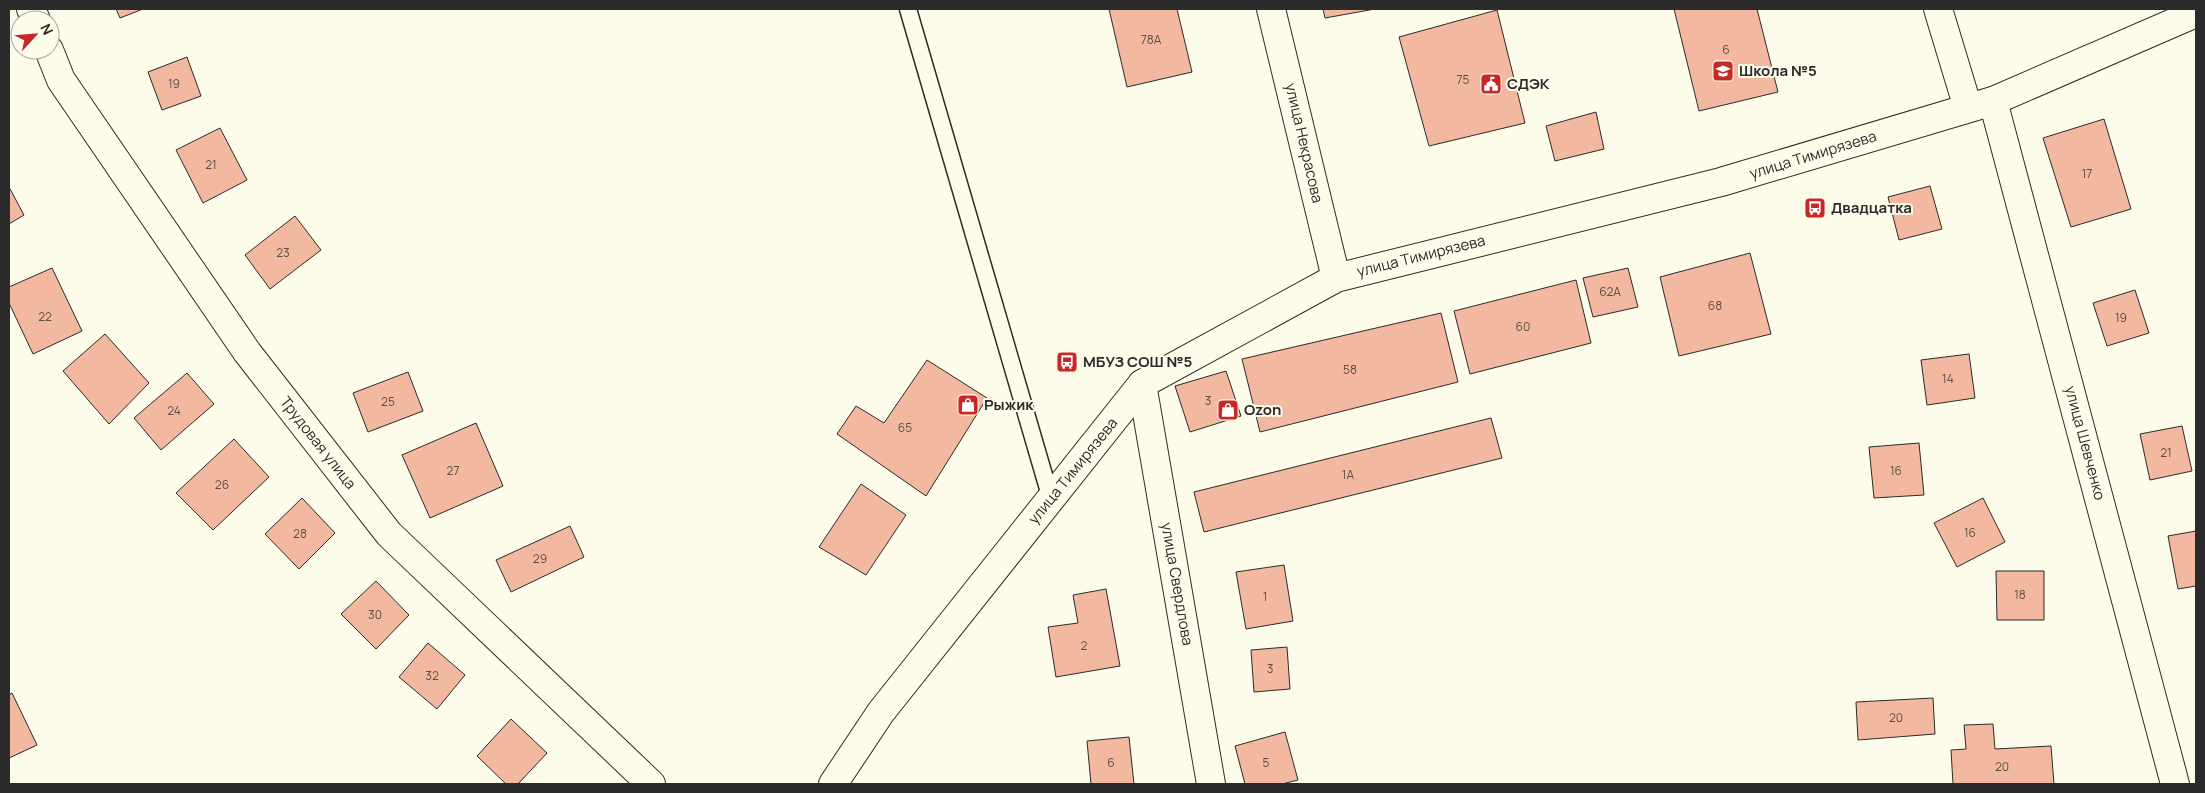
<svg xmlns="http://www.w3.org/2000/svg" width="2205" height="793" font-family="Manrope,sans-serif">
  <rect width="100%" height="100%" fill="#fdfbea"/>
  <g fill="#f2b8a0" stroke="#2b2b2b">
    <polygon points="116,9 143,9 120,18"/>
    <polygon points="1109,9 1177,9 1192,72 1127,87"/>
    <polygon points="1323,9 1375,9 1325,18"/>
    <polygon points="1674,9 1757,9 1778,92 1699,111"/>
    <polygon points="1497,10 1525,123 1429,146 1399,37"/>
    <polygon points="187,57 201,96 162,110 148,72"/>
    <polygon points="1596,112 1604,149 1555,161 1546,126"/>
    <polygon points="2104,119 2131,209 2071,227 2043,138"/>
    <polygon points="220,128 247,180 203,203 176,150"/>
    <polygon points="1930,186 1942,229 1899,240 1888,197"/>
    <polygon points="9,187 24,215 9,224"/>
    <polygon points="295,216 321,250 270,289 245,255"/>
    <polygon points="1750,253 1771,334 1679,356 1660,277"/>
    <polygon points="52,268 82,331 33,354 9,303 9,287"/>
    <polygon points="1628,268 1638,307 1593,317 1583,278"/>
    <polygon points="1576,280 1591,343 1470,374 1454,311"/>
    <polygon points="2135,290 2149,333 2107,346 2093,303"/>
    <polygon points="1441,313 1458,382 1260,432 1242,359"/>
    <polygon points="105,334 149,383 109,424 63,371"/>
    <polygon points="1969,354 1975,398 1927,405 1921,360"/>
    <polygon points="927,360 987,398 926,496 837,434 856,406 884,423"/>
    <polygon points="1226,371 1241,416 1190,432 1175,386"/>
    <polygon points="408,372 423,411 368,432 353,393"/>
    <polygon points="187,373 214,404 161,450 134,418"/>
    <polygon points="1491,418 1502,458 1204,532 1194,492"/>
    <polygon points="476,423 503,486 430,518 402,455"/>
    <polygon points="2182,426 2192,471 2150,480 2140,434"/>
    <polygon points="234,439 269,477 213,530 176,493"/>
    <polygon points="1919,443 1924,495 1874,498 1869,447"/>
    <polygon points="861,484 906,515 866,575 819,547"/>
    <polygon points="302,498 335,533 299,569 265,534"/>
    <polygon points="1983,498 2005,542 1957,567 1934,523"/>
    <polygon points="570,526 584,557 511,592 496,560"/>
    <polygon points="2196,531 2196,586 2178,589 2168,536"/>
    <polygon points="1284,565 1293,621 1246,629 1236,572"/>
    <polygon points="1996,571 2044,571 2044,620 1997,620"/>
    <polygon points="376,581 409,615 376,649 341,614"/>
    <polygon points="1106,589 1120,666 1056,677 1048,627 1078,623 1073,595"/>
    <polygon points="428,643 465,675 437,709 399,677"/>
    <polygon points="1287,647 1290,689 1254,692 1251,650"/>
    <polygon points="12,693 37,745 9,758 9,695"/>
    <polygon points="1933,698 1935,734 1858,740 1856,702"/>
    <polygon points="511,719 547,753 518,784 506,784 477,756"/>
    <polygon points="1993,724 1995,749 2051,746 2054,784 1953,784 1951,750 1966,749 1964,725"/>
    <polygon points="1285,732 1298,780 1282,784 1245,784 1235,746"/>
    <polygon points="1129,737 1134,784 1091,784 1087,741"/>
  </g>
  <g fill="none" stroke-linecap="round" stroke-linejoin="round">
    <g stroke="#2b2b2b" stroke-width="19">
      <polyline id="service" points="908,9 1051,499"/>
    </g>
    <g stroke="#2b2b2b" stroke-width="30">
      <g id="minor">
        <polyline points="31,9 36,20"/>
        <polyline points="1938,9 1968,108"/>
        <polyline points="49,50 61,80 247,352 389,534 651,784"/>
        <polyline points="1993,101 2175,784"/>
        <polyline points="1142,384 1211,784"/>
      </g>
    </g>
    <g stroke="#2b2b2b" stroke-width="30">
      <polyline id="tertiary" points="1271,9 1336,278"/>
    </g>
    <g stroke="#2b2b2b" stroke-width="30">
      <polyline id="trunk" points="833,784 881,712 1142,384 1336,278 1721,182 1993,101 2196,13"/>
    </g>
    <use href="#service" stroke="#fdfbea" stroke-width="16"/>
    <use href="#minor" stroke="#fdfbea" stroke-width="28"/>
    <use href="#tertiary" stroke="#fdfbea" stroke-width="28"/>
    <use href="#trunk" stroke="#fdfbea" stroke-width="28"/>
  </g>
  <defs>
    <g id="school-square" transform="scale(1.125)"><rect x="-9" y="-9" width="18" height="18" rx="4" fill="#c62828" stroke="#fdfbea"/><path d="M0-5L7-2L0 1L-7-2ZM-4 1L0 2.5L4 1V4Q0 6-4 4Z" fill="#fff"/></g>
    <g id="civic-square" transform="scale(1.125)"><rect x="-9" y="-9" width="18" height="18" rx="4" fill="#c62828" stroke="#fdfbea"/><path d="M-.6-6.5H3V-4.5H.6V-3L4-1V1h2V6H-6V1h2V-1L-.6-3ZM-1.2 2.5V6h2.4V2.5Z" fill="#fff"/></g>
    <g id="bus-square" transform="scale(1.125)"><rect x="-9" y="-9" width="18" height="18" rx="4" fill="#c62828" stroke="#fdfbea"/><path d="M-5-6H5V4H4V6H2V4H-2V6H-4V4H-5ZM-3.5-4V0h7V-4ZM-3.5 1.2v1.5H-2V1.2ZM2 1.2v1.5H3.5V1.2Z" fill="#fff"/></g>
    <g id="shop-square" transform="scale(1.125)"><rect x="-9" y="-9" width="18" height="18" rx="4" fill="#c62828" stroke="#fdfbea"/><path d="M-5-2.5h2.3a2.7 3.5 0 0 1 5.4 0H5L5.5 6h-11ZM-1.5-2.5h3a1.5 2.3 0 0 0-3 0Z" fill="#fff"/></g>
  </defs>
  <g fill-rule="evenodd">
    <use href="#school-square" x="1723" y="71"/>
    <use href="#civic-square" x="1491" y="84"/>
    <use href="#bus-square" x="1815" y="208"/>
    <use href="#bus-square" x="1067" y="362"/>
    <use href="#shop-square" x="968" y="405"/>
    <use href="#shop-square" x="1228" y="410"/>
  </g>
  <g text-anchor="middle" stroke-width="4" stroke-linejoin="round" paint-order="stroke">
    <g font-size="12" fill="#5d4e48">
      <text x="1151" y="44">78А</text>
      <text x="1726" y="54">6</text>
      <text x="1463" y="84">75</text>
      <text x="174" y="88">19</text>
      <text x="211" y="169">21</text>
      <text x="2087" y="178">17</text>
      <text x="283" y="257">23</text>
      <text x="1610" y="296">62А</text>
      <text x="1715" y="310">68</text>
      <text x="45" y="321">22</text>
      <text x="2121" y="322">19</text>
      <text x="1523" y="331">60</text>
      <text x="1350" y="374">58</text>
      <text x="1948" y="383">14</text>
      <text x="1208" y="405">3</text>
      <text x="388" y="406">25</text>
      <text x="174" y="415">24</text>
      <text x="905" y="432">65</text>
      <text x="2166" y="457">21</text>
      <text x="453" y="475">27</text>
      <text x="1896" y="475">16</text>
      <text x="1348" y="479">1А</text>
      <text x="222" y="489">26</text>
      <text x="1970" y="537">16</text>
      <text x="300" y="538">28</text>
      <text x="540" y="563">29</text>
      <text x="2020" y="599">18</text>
      <text x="1265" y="601">1</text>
      <text x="375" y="619">30</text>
      <text x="1084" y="650">2</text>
      <text x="1270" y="673">3</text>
      <text x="432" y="680">32</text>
      <text x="1896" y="722">20</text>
      <text x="1111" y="767">6</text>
      <text x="1266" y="767">5</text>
      <text x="2002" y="771">20</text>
    </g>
    <g font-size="15" font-weight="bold" fill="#2b2b2b" stroke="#fdfbea" text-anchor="start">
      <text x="1739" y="76">Школа №5</text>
      <text x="1507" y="89">СДЭК</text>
      <text x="1831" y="213">Двадцатка</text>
      <text x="1083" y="367">МБУЗ СОШ №5</text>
      <text x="984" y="410">Рыжик</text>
      <text x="1244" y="415">Ozon</text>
    </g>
    <g font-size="15" fill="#2b2b2b" stroke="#fdfbea">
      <text transform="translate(1304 143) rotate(77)" y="5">улица Некрасова</text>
      <text transform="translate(1813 155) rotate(-17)" y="5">улица Тимирязева</text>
      <text transform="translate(1421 256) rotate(-14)" y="5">улица Тимирязева</text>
      <text transform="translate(318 443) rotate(52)" y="5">Трудовая улица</text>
      <text transform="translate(2085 443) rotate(75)" y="5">улица Шевченко</text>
      <text transform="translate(1073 471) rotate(-51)" y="5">улица Тимирязева</text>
      <text transform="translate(1177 584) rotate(80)" y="5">улица Свердлова</text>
    </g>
  </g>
  <rect width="2205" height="793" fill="none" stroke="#2b2b2b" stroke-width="20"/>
  <g transform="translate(35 35) rotate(64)"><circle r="24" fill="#fdfbea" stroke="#a9a89e"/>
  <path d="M0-4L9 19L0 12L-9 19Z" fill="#c62828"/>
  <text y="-8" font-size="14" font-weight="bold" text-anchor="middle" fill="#2b2b2b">N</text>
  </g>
</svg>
